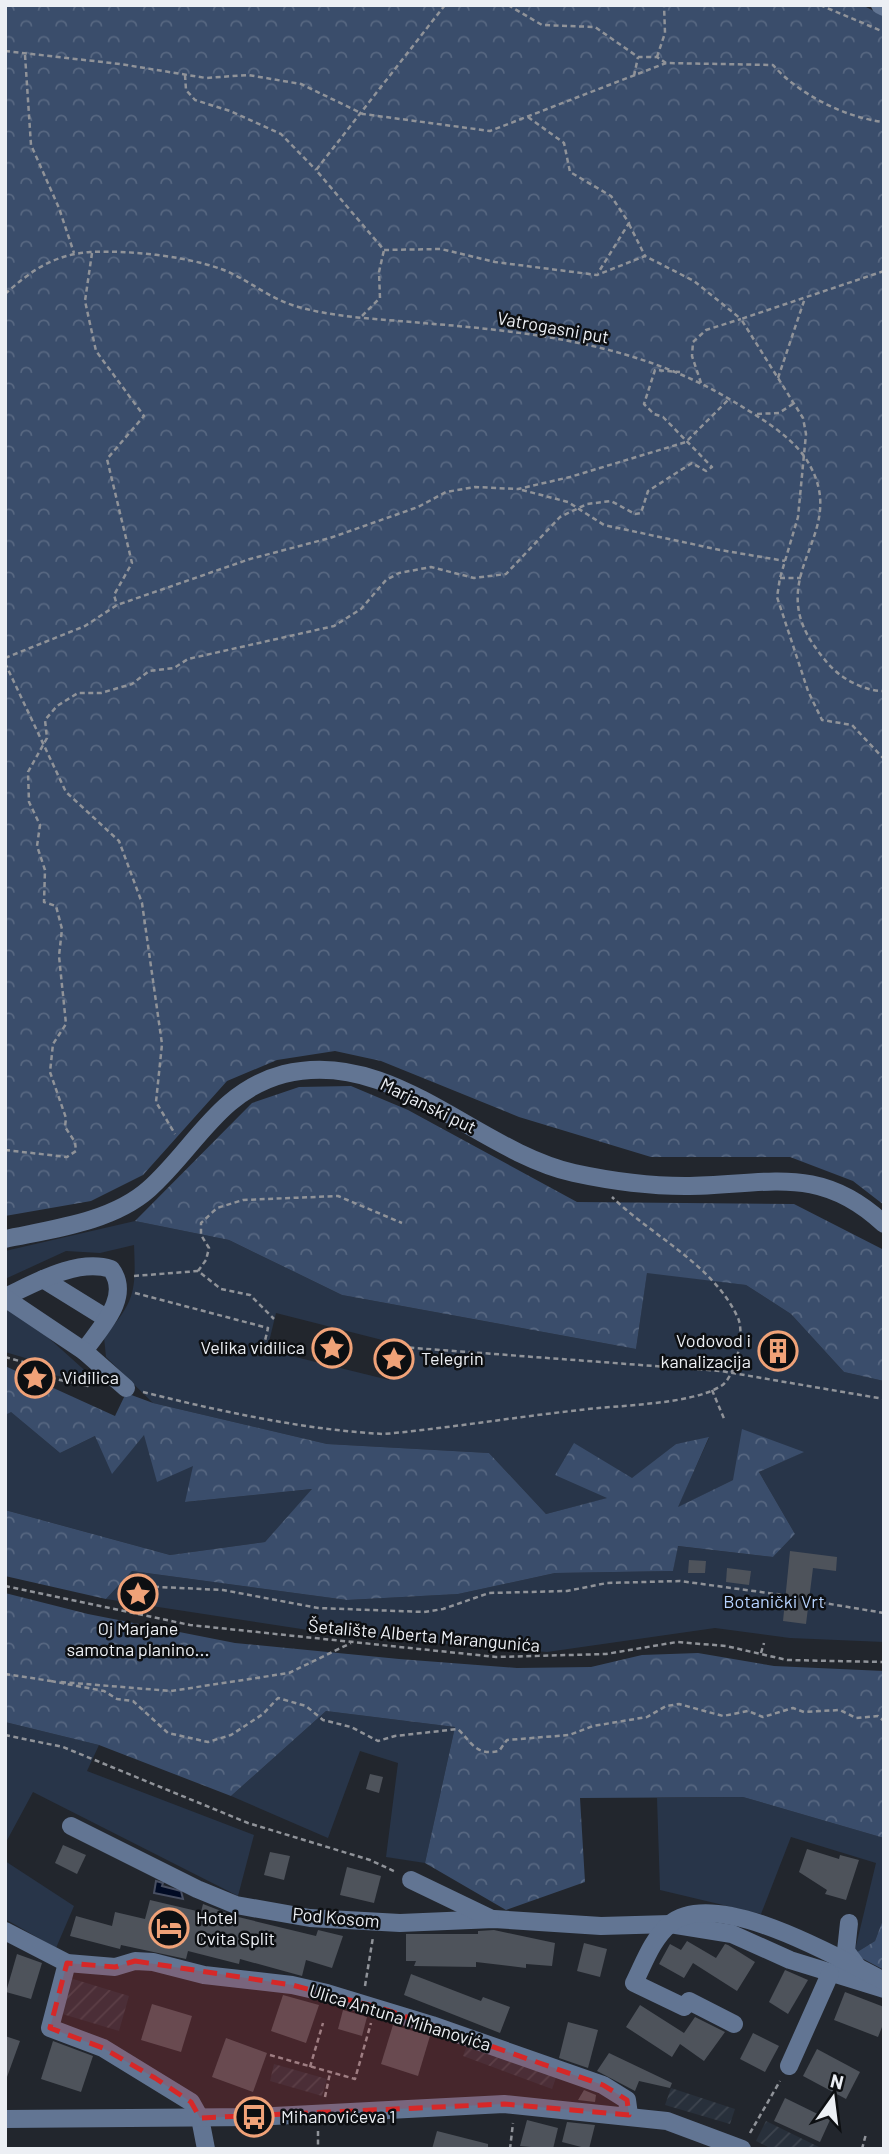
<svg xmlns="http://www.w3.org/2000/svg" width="889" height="2154" font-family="Barlow,sans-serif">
  <defs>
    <pattern id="industrial-furrows" width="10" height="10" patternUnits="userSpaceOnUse" patternTransform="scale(1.75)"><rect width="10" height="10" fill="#28303b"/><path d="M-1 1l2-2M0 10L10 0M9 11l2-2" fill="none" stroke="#3d444e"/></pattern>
    <pattern id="forest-crowns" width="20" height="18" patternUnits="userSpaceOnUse" patternTransform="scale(1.75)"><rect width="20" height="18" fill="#3a4d6b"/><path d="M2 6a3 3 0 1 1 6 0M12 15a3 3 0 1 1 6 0" fill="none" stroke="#576781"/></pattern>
    <pattern id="water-ripples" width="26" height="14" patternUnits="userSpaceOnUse" patternTransform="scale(1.75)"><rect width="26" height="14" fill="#010b24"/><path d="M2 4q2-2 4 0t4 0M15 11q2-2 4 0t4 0" fill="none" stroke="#262f44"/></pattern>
  </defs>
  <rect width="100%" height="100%" fill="#22262d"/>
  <g fill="url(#industrial-furrows)">
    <polygon points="70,1978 129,1996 119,2031 59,2013"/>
    <polygon points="468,2043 557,2075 552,2089 463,2056"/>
    <polygon points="274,2064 327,2079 322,2096 270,2081"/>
    <polygon points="671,2088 735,2109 730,2124 665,2105"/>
    <polygon points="766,2121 823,2149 772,2149 756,2141"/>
  </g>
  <g fill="#283549" fill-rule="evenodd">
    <path d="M135,1221L229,1240L342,1295L636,1349L647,1272L746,1285L791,1314L844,1372L884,1381V1642L790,1638L715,1628L547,1652L354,1637L106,1599L132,1571L347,1600L458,1594L555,1573L673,1571L677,1546L773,1557L795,1534L759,1472L803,1452L733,1480L677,1508L709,1438L676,1444L608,1498L546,1514L489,1453L327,1444L153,1403L106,1357L104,1337C135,1301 136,1292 134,1245L100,1253L66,1251L5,1279V1251ZM276,1313L398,1344L389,1380L267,1350Z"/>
    <polygon points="5,1307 23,1315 91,1376 85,1382 45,1373 32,1360 5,1352"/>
    <polygon points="10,1411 60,1453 95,1436 144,1435 194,1465 186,1502 313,1489 265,1542 170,1555 5,1510 5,1415"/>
    <polygon points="326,1711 455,1727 425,1863 386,1857 398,1763 360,1751 328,1838 231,1796"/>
    <polygon points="5,1722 99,1745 87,1771 254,1835 238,1896 33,1792 5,1844"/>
    <polygon points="743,1797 884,1838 884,1917 875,1941 854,1954 876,1863 791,1837 761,1914 660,1890 657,1798"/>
    <polygon points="5,1861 74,1906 56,1948 5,1919"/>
  </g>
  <g fill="url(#forest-crowns)">
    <polygon points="5,5 862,5 884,16 884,1205 853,1181 790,1157 651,1157 519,1117 381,1061 335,1051 277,1060 227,1081 143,1175 91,1201 5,1216"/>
    <polygon points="351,1086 408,1110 577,1202 794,1204 884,1250 884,1381 844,1372 791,1314 746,1285 647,1273 636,1349 342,1295 229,1240 135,1221 252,1103 299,1087"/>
    <polygon points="5,1366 115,1416 126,1393 153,1403 327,1444 489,1453 546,1514 607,1498 555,1475 574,1443 632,1478 676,1444 709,1437 678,1507 733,1480 742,1429 804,1452 759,1472 795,1534 773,1557 678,1546 673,1571 555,1573 458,1594 347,1600 132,1571 106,1599 5,1576 5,1510 170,1555 265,1542 312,1489 185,1502 193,1466 157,1482 144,1435 112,1474 95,1436 60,1453 11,1412 5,1415"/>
    <polygon points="5,1593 88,1614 235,1643 399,1659 517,1668 591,1667 642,1655 698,1653 774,1666 884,1671 884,1838 743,1797 580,1798 585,1882 506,1910 425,1863 455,1727 326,1711 231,1796 99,1745 5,1722"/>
    <polygon points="884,1917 884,1970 854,1954 875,1941"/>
  </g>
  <polygon fill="url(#water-ripples)" stroke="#484f62" stroke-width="2" points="156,1881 163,1883 162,1886 181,1891 183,1899 154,1893"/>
  <g fill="#4e535b">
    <polygon points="790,1551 837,1557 836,1571 813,1568 806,1624 783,1621"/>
    <polygon points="689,1560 706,1561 705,1573 688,1573"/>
    <polygon points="727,1568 751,1571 749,1585 726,1582"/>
    <polygon points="370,1774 383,1777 379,1793 366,1789"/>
    <polygon points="63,1845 86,1855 77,1874 55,1863"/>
    <polygon points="807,1849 839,1859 840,1855 859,1860 846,1900 825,1894 827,1890 799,1872"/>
    <polygon points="270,1852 290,1856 284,1880 264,1875"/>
    <polygon points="347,1867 381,1876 374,1903 340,1895"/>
    <polygon points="150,1900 201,1912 203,1904 234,1916 316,1936 318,1930 343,1936 332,1968 306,1960 302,1976 240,1959 239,1964 188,1951 186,1959 121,1945 120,1949 70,1936 76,1916 112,1926 115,1912 145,1919"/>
    <polygon points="494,1930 555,1943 552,1966 526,1964 526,1968 476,1962 476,1967 414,1966 416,1961 406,1961 406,1934 478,1934 478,1931"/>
    <polygon points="687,1941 716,1958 725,1944 728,1945 755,1962 737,1991 693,1963 684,1978 659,1964 670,1944 681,1950"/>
    <polygon points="584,1943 607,1949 600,1977 577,1971"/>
    <polygon points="17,1954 42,1963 31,1999 6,1992"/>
    <polygon points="785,1970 808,1980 788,2014 769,2002"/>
    <polygon points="411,1974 481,2001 483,1997 510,2007 500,2033 404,1995"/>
    <polygon points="845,1992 884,2007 884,2022 878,2037 834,2020"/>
    <polygon points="283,1995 319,2005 306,2043 271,2031"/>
    <polygon points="152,2004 192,2016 181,2052 141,2040"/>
    <polygon points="640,2005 684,2033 695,2017 725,2032 704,2061 680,2044 672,2057 626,2027"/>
    <polygon points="343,2010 367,2017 362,2036 338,2029"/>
    <polygon points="568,2022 598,2030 588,2068 559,2058"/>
    <polygon points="393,2025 430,2036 418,2076 381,2064"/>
    <polygon points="753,2033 779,2046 765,2072 740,2059"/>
    <polygon points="5,2036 20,2041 7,2077 5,2077"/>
    <polygon points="226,2038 267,2053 253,2092 212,2077"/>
    <polygon points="53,2041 93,2056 81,2092 41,2079"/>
    <polygon points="817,2049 860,2072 846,2099 803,2076"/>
    <polygon points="609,2053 672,2083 670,2088 639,2081 635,2091 597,2071"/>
    <polygon points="584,2090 596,2095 595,2102 578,2100"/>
    <polygon points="785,2098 830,2120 820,2142 774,2121"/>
    <polygon points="527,2120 558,2128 553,2149 520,2146"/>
    <polygon points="567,2122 595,2125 589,2149 562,2142"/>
    <polygon points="437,2131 488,2144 488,2149 432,2149"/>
  </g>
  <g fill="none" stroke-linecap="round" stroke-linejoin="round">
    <g stroke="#909399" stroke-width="2.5" stroke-dasharray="5 3.5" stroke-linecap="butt">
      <polyline points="445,5 316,170 384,250 441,249 495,262 597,275 645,256 694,281 741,319"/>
      <path d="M508,5L542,25L595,27L638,57H657L666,63L773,65C798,94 846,118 884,122"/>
      <polyline points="638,5 642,5"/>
      <polyline points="820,5 884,32"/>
      <polyline points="5,51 120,64 206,78 248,75 301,84 363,114 490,131 666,63"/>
      <polyline points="25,55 31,145 59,208 74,253"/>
      <polyline points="657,57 665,33 664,5"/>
      <polyline points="185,75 186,90 195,100 230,111 281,134 316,170"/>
      <polyline points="634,76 638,57"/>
      <polyline points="528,117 564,143 570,172 611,196 629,223 598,273"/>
      <polyline points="629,224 645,256"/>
      <polyline points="92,253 85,301 96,351 144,416 107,459 132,563 114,595 117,605"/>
      <polyline points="884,271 741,319 803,418 806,434 798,517 780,578 777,597 808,691 822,720 852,725 884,759"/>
      <path d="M5,294C32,270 53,255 90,252C128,250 185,256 221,269C246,278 267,297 292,305C333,318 381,319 423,323C533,332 640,344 736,403C759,417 788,434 804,456C846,517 793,553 798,605C800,627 812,644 825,660C838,677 862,691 884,691"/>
      <polyline points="362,316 380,298 379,272 384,250"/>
      <polyline points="778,378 805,298"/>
      <polyline points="701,383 692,356 693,342 706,330 741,319"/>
      <polyline points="757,414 779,413 796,402"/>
      <polyline points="522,490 568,502 604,525 720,550 785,561"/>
      <polyline points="780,578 801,578"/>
      <polyline points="5,658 85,626 117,605 250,559 330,538 418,507 446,492 475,487 518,489 570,477 686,442 729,399"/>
      <polyline points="5,663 66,792 119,841 142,903 162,1044 156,1102 175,1134"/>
      <polyline points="5,1150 67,1157 76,1151 75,1142 65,1127 66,1118 50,1072 53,1044 66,1024 59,956 62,929 56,906 44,902 45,870 37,846 40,825 29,802 28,772 47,738 45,720 57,706 78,693 101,693 132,684 149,671 174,668 188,659 334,626 361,609 386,580 399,573 431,567 474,578 506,574 560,517 587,504 611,501 635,514 641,513 648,491 692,463 706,471 712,467 663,417 654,414 644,404 655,370 680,372"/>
      <polyline points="198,1271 206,1260 209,1248 201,1235 201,1223 217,1208 243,1200 338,1196 402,1223"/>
      <polyline points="134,1276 198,1271 221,1289 250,1295 274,1319"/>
      <polyline points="135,1293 268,1328 264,1345 267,1346"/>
      <polyline points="5,1357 23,1362 42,1376 88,1386 92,1381"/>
      <polyline points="390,1376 393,1377 401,1347 721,1371 884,1399"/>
      <polyline points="712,1390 725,1421"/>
      <path d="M143,1392C219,1411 305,1430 384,1434C450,1428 515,1417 580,1410C617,1405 691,1405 721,1386C736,1377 745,1333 738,1318C714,1265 652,1236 612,1197"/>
      <polyline points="5,1586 190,1625 496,1657 606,1654 677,1642 726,1646 787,1660 884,1662"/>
      <polyline points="137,1586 223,1590 318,1608 424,1612 443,1609 489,1593 567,1591 607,1583 680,1581 783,1595"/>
      <polyline points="812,1601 884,1613"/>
      <polyline points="761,1653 764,1643"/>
      <polyline points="5,1674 51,1681"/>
      <path d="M51,1681L104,1691L117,1699L133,1701L168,1733L208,1742L231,1735L263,1714L278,1698L306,1706L323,1720L351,1727L378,1741L395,1736L458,1729C472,1743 476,1756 499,1751L507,1740L569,1735L593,1726L647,1717L666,1706L679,1704L723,1716L748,1711L763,1717L793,1708L804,1712L840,1710L856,1718L878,1716L884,1721"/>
      <polyline points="61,1682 171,1691 289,1673 351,1643"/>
      <polyline points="5,1735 63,1747 248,1823 370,1860 396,1872"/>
      <polyline points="365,1986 373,1937"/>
      <polyline points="270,2055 355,2079 371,2023"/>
      <polyline points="310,2067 323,2023"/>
      <polyline points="325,2097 330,2073"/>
      <polyline points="318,2131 318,2149"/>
      <polyline points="750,2133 780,2081"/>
      <polyline points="510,2149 513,2123"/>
      <polyline points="862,2149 866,2134"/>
    </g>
    <g stroke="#627593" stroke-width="18">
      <polyline points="880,5 884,7"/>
      <path d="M5,1239C52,1229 112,1222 149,1189C195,1148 219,1091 284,1074C392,1047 476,1151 574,1173C611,1181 647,1186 685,1186C765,1186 818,1162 884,1224"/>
      <polyline points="43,1279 106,1318"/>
      <path d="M5,1297C35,1283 77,1258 111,1269C132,1297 100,1328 84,1351"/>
      <polyline points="5,1298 84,1351 126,1388"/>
      <polyline points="71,1826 197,1889 236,1905 310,1918 400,1923 494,1919 601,1926 670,1924 732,1934 790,1960 884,1989"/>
      <polyline points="411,1880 490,1918"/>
      <polyline points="849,1923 846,1951 857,1966"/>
      <polyline points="5,1931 67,1963 115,1967 135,1961 153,1962 204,1975 292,1985 327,1993 432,2025 603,2085 627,2100 629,2115"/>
      <polyline points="67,1963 50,2028 103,2048 191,2102 200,2118 206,2149"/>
      <path d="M734,2024L689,2001L684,2007L634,1983C644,1963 652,1939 670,1924C715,1886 839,1958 884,1981"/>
      <polyline points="789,2066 830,1974"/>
      <polyline points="5,2119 254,2117 504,2104 667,2121 742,2149"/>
    </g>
  </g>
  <path fill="#d62828" fill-opacity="0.2" stroke="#d62828" stroke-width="5" stroke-dasharray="14 9" stroke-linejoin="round" d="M135,1961L292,1985L381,2008L603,2085L627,2100L629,2115L504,2104L200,2118L191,2102L155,2078L103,2048L50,2028L67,1963L115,1967Z"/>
  <defs>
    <g id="sight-ring" transform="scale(2.0125)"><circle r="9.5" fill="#0d0f12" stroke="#f0a278" stroke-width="1.5"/><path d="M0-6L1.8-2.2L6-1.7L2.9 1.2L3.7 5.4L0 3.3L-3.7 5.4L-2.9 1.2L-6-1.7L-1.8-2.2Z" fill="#f0a278"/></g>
    <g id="building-ring" transform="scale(2.0125)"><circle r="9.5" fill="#0d0f12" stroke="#f0a278" stroke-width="1.5"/><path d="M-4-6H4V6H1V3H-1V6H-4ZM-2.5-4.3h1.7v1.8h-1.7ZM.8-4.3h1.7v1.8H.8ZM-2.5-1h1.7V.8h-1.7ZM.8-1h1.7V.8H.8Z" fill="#f0a278"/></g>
    <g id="hotel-ring" transform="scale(2.0125)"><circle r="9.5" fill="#0d0f12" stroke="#f0a278" stroke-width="1.5"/><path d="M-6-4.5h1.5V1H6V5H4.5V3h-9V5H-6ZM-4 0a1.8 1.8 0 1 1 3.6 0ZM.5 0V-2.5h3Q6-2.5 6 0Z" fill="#f0a278"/></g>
    <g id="bus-ring" transform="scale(2.0125)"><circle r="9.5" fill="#0d0f12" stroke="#f0a278" stroke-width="1.5"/><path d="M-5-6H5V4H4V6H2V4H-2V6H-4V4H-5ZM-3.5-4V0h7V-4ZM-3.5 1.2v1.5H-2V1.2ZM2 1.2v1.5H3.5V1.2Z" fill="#f0a278"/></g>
  </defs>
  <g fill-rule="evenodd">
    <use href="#sight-ring" x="332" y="1348"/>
    <use href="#building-ring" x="778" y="1351"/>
    <use href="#sight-ring" x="394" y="1359"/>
    <use href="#sight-ring" x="35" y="1378"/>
    <use href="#sight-ring" x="138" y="1594"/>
    <use href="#hotel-ring" x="169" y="1928"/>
    <use href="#bus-ring" x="254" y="2117"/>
  </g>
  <g text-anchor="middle" stroke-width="5" stroke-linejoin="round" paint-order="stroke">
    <g font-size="18" fill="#eceff4" stroke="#0d0f12">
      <text transform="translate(553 328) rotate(10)" y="6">Vatrogasni put</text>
      <text transform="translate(428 1106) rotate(26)" y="6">Marjanski put</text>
      <text transform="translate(424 1636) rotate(5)" y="6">Šetalište Alberta Marangunića</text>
      <text transform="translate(336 1918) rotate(5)" y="6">Pod Kosom</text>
      <text transform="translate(400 2018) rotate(17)" y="6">Ulica Antuna Mihanovića</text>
    </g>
    <g font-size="18" fill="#eceff4" stroke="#0d0f12" text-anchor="start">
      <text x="751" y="1347" text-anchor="end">Vodovod i<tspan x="751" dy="21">kanalizacija</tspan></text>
      <text x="305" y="1354" text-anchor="end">Velika vidilica</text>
      <text x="421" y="1365">Telegrin</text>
      <text x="62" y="1384">Vidilica</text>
      <text x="138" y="1635" text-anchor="middle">Oj Marjane<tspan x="138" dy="21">samotna planino...</tspan></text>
      <text x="196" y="1924">Hotel<tspan x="196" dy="21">Cvita Split</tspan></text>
      <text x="281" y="2123">Mihanovićeva 1</text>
    </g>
    <g font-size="18" fill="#b6d2fe" stroke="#0d0f12">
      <text x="774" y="1608">Botanički Vrt</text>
    </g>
  </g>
  <rect width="889" height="2154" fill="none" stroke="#eceff4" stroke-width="14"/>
  <g transform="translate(833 2098) rotate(14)" stroke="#0d0f12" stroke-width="5" paint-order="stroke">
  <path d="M0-5L12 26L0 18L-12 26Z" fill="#eceff4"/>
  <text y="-10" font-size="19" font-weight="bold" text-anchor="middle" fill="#eceff4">N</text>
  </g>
</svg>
